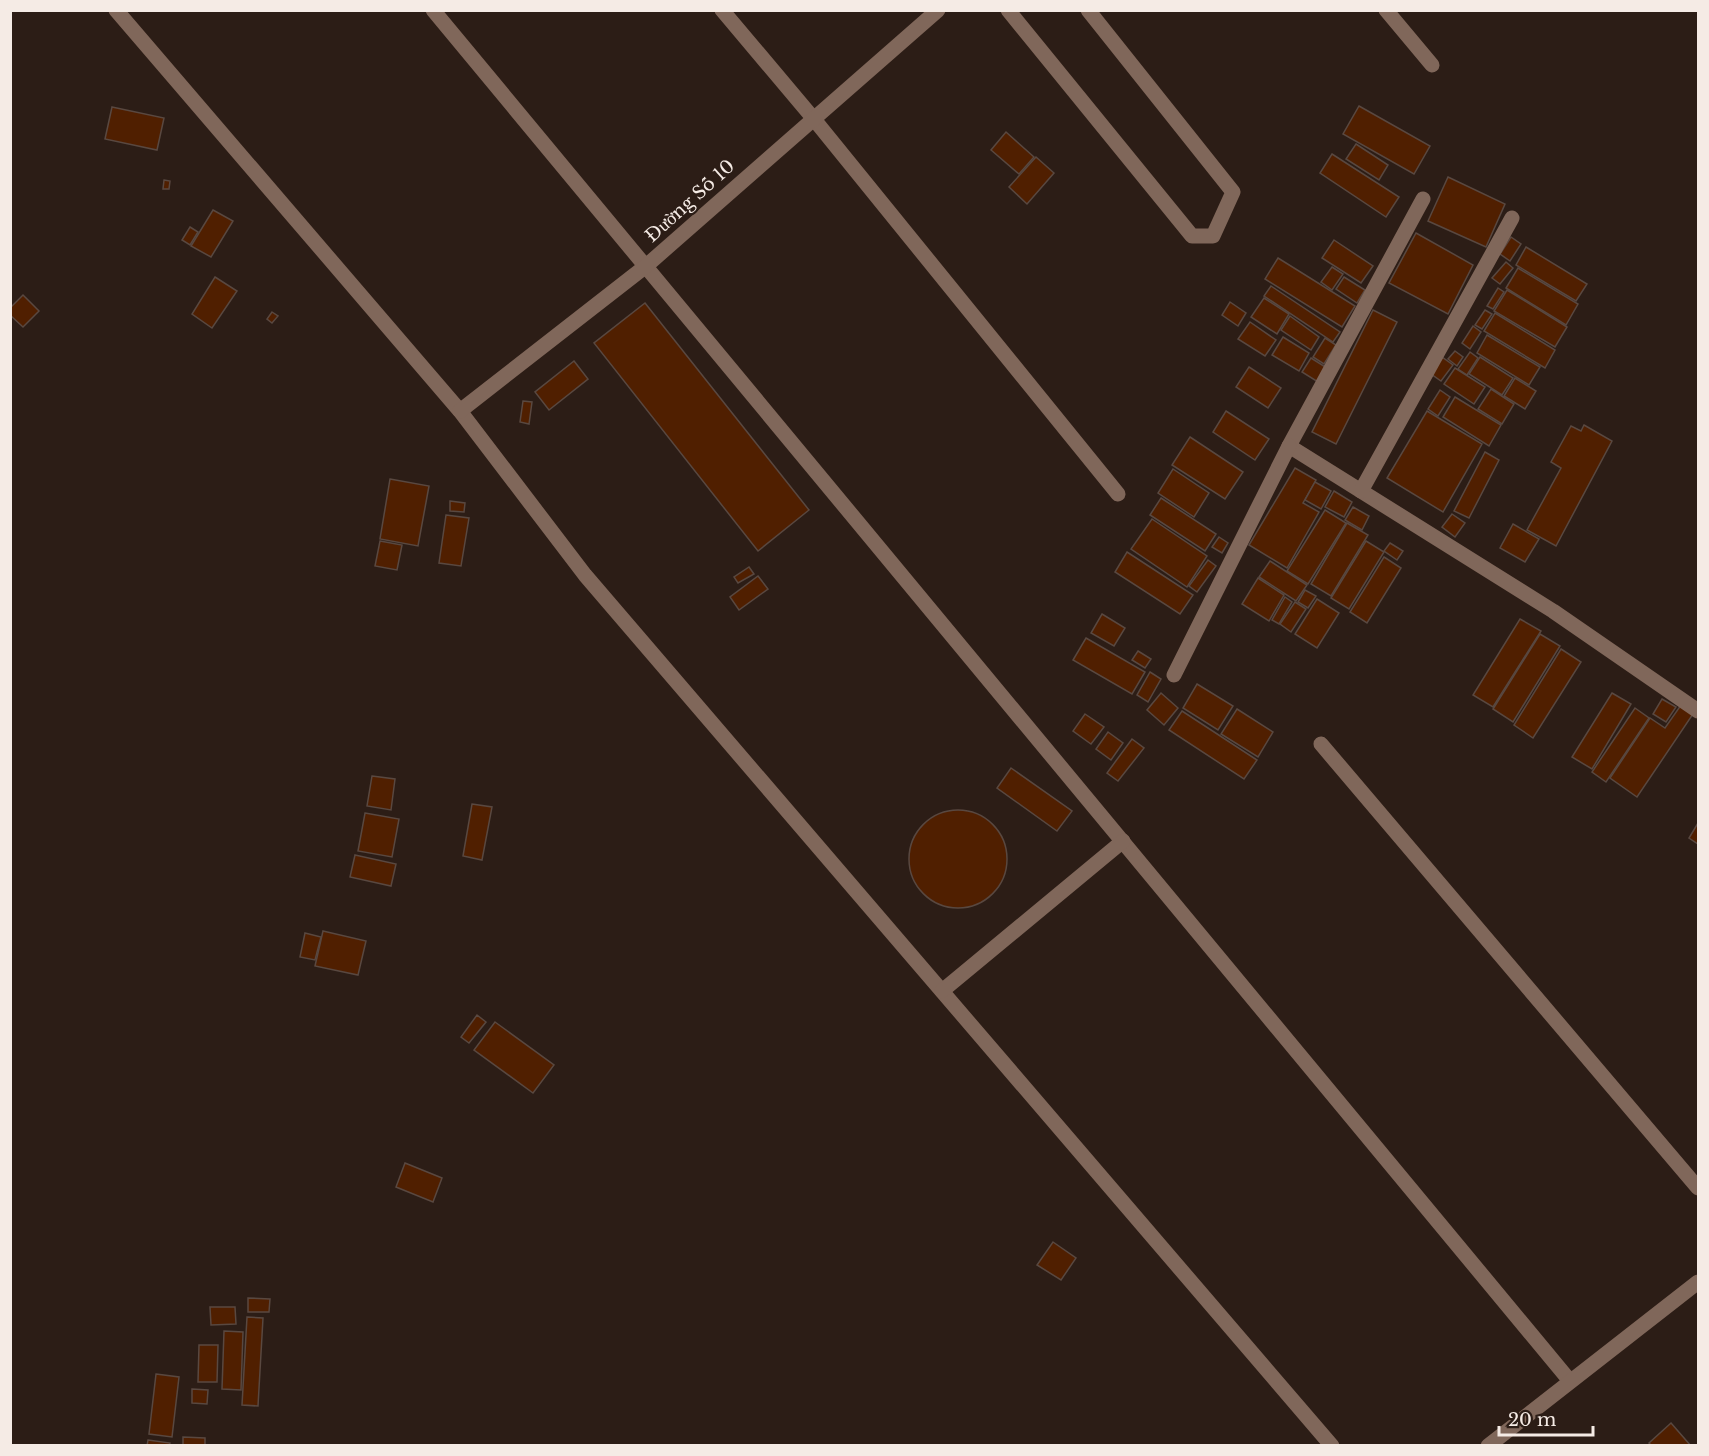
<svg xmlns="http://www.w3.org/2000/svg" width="1709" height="1456" font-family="'Libre Baskerville',serif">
  <rect width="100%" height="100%" fill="#2c1d16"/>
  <g fill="#501f00" stroke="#594840" stroke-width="1.5">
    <polygon points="1359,106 1430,146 1414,174 1343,134"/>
    <polygon points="112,107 164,118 157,150 105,139"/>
    <polygon points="1006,132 1034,157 1019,174 991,150"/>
    <polygon points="1356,144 1388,165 1379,180 1346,159"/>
    <polygon points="1332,154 1399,197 1386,217 1320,173"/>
    <polygon points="1036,157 1054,173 1027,204 1009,187"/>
    <polygon points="1448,177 1505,204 1486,247 1428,221"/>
    <polygon points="164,180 170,181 169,189 163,189"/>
    <polygon points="213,210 233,221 211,257 191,246"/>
    <polygon points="190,227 198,232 190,245 182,240"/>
    <polygon points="1416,233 1473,265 1448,314 1389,283"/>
    <polygon points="1511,237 1521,244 1510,261 1500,254"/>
    <polygon points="1334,240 1373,266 1361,283 1322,258"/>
    <polygon points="1526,247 1587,284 1576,301 1516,265"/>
    <polygon points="1278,258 1355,306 1342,327 1265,279"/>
    <polygon points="1506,262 1513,268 1500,284 1492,278"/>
    <polygon points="1332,267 1343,274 1332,290 1321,282"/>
    <polygon points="1518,268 1578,304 1566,325 1506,288"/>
    <polygon points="215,277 237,291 212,328 192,314"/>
    <polygon points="1344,277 1365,290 1357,303 1336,289"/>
    <polygon points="1271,286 1340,332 1333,342 1264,296"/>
    <polygon points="1498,288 1504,292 1493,309 1487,306"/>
    <polygon points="1507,290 1567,327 1555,347 1494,311"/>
    <polygon points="23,295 39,311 23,327 10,315 10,308"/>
    <polygon points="1264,298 1289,314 1277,334 1251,317"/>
    <polygon points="1230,302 1246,313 1238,326 1222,315"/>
    <polygon points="645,303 809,510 758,551 594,343"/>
    <polygon points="1373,310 1397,322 1336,444 1312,432"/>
    <polygon points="1485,310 1492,314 1482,329 1475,325"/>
    <polygon points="272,312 278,316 272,323 267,319"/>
    <polygon points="1495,313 1555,350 1545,368 1484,331"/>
    <polygon points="1290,316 1319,337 1311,350 1281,330"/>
    <polygon points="1250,322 1276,340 1265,356 1238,339"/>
    <polygon points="1473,326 1481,332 1470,349 1462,343"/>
    <polygon points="1487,335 1540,367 1529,385 1477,353"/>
    <polygon points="1283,337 1309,353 1299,371 1272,355"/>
    <polygon points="1325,338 1336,345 1324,364 1313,357"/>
    <polygon points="1455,351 1463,357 1457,366 1448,359"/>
    <polygon points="1470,352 1478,358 1467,375 1458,369"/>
    <polygon points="1442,357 1453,365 1441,381 1431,374"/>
    <polygon points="1480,357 1513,378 1502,395 1469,374"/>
    <polygon points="1311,358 1327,368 1318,382 1302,372"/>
    <polygon points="574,361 588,379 549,410 535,392"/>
    <polygon points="1249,367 1281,388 1268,408 1236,387"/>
    <polygon points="1455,368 1485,387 1474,404 1444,384"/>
    <polygon points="1515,378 1536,391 1525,409 1504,396"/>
    <polygon points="1491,389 1514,404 1502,424 1478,409"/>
    <polygon points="1440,390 1450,397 1438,416 1428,409"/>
    <polygon points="1455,397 1501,425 1489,446 1443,417"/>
    <polygon points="523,401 532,402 529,424 520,422"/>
    <polygon points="1226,411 1269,439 1255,460 1213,432"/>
    <polygon points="1427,411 1482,444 1443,512 1387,478"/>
    <polygon points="1584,425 1612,441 1556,546 1527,530 1561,468 1551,462 1571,426 1581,431"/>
    <polygon points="1190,437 1243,472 1225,499 1172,465"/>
    <polygon points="1485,452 1499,460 1469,518 1454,511"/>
    <polygon points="1295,468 1316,480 1303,503 1319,512 1287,568 1249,545"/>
    <polygon points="1173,469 1209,493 1194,517 1158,493"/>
    <polygon points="390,479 429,486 418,546 380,539"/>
    <polygon points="1315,482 1331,491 1321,509 1305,500"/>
    <polygon points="1334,491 1352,502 1344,517 1325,507"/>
    <polygon points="1161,498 1216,534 1205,551 1150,515"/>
    <polygon points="450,501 465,503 464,512 450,511"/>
    <polygon points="1353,507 1369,516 1362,530 1345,520"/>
    <polygon points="1325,510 1346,523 1308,584 1287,571"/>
    <polygon points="1452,514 1465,523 1455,537 1442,527"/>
    <polygon points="446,515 469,518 461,566 439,563"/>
    <polygon points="1152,519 1207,556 1187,587 1131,549"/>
    <polygon points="1347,523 1368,535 1331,596 1311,584"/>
    <polygon points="1513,524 1539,539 1525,562 1500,548"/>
    <polygon points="1219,537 1228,543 1222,553 1212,547"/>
    <polygon points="380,541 402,545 397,570 375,566"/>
    <polygon points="1366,541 1384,552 1349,609 1331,598"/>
    <polygon points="1390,543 1403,551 1397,560 1384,551"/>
    <polygon points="1127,552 1193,595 1180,614 1115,572"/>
    <polygon points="1384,557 1401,568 1367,623 1350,612"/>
    <polygon points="1208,560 1216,566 1197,592 1189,586"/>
    <polygon points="1270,561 1307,585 1296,601 1259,577"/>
    <polygon points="749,567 754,574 738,583 734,577"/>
    <polygon points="758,576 768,589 739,610 730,597"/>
    <polygon points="1258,578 1284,595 1269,621 1242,604"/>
    <polygon points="1305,590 1316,596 1308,608 1298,602"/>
    <polygon points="1285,597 1292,602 1279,624 1272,620"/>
    <polygon points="1317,599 1339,613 1317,648 1295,634"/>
    <polygon points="1295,602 1306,609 1291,632 1280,624"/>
    <polygon points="1102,614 1125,628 1114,646 1091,633"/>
    <polygon points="1520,619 1541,631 1493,707 1473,695"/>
    <polygon points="1540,634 1560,646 1513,722 1493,709"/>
    <polygon points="1086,638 1145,672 1132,694 1073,660"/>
    <polygon points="1561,649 1581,662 1533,738 1514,725"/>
    <polygon points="1138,651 1151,659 1145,668 1132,660"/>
    <polygon points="1150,672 1161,679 1148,702 1137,695"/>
    <polygon points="1197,684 1233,706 1218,730 1183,708"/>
    <polygon points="1161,693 1178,708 1164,725 1147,710"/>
    <polygon points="1612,693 1631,704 1592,769 1572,757"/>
    <polygon points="1662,699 1676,707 1666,722 1653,714"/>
    <polygon points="1681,705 1693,714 1637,797 1610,778 1650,718 1665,728"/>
    <polygon points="1635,708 1649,718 1606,782 1592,772"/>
    <polygon points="1237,709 1273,732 1258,757 1221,734"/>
    <polygon points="1182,711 1257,760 1244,779 1169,730"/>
    <polygon points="1085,714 1104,727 1091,744 1073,731"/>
    <polygon points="1108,732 1123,743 1111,760 1096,749"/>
    <polygon points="1132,739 1144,748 1118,781 1107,773"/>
    <polygon points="1011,768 1072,811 1057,831 997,788"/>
    <polygon points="372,776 395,779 391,810 367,806"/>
    <polygon points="472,804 492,807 482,860 463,856"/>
    <circle cx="958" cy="859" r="49"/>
    <polygon points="365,813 399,819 392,857 358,851"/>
    <polygon points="1698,823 1698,844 1689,838"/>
    <polygon points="355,855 396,864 391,886 350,877"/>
    <polygon points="323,931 366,941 358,975 315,966"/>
    <polygon points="305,933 321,937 315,960 300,957"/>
    <polygon points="477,1015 486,1022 469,1043 461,1037"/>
    <polygon points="495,1022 554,1065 533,1093 474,1050"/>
    <polygon points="405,1163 442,1178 433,1202 396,1187"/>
    <polygon points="1053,1242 1076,1258 1061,1280 1037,1265"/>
    <polygon points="248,1298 270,1299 269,1312 248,1312"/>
    <polygon points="210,1307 235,1307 236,1324 211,1325"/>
    <polygon points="247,1317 263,1318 258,1406 242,1405"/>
    <polygon points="224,1331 243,1332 241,1390 222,1389"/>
    <polygon points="199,1345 218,1345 217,1382 198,1382"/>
    <polygon points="156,1374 179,1377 172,1437 149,1434"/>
    <polygon points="192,1389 208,1390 207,1404 192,1403"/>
    <polygon points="1671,1423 1691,1446 1652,1446 1649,1443"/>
    <polygon points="183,1437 205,1438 205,1446 183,1446"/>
    <polygon points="148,1440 170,1443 169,1446 147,1446"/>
  </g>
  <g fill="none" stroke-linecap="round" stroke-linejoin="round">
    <g stroke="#80675a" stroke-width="15">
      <polyline points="116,10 460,411 585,575 1332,1446"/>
      <polyline points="433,10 1570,1381"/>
      <polyline points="722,10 813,118 1118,494"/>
      <polyline points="1008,10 1192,236 1213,236 1233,192 1088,10"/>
      <polyline points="1386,10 1432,65"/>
      <polyline points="1423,199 1289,446 1553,611 1698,711"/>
      <polyline points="460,411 646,266 938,10"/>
      <polyline points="1361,491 1512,218"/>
      <polyline points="1174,675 1289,446"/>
      <polyline points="1321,744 1698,1188"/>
      <polyline points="942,991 1123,841"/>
      <polyline points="1488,1446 1698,1282"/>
    </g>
  </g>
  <g text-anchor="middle" stroke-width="4.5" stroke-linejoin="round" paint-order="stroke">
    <g font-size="18" fill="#f5ebe5" stroke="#2c1d16">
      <text transform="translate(690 201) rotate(-42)" y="6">Đường Số 10</text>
    </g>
  </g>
  <rect width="1709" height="1456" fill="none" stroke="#f5ebe5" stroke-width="24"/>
  <path d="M1499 1426v9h94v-9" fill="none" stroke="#f5ebe5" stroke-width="3"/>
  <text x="1508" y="1426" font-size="18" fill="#f5ebe5" stroke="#2c1d16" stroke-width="4.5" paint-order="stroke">20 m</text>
</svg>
